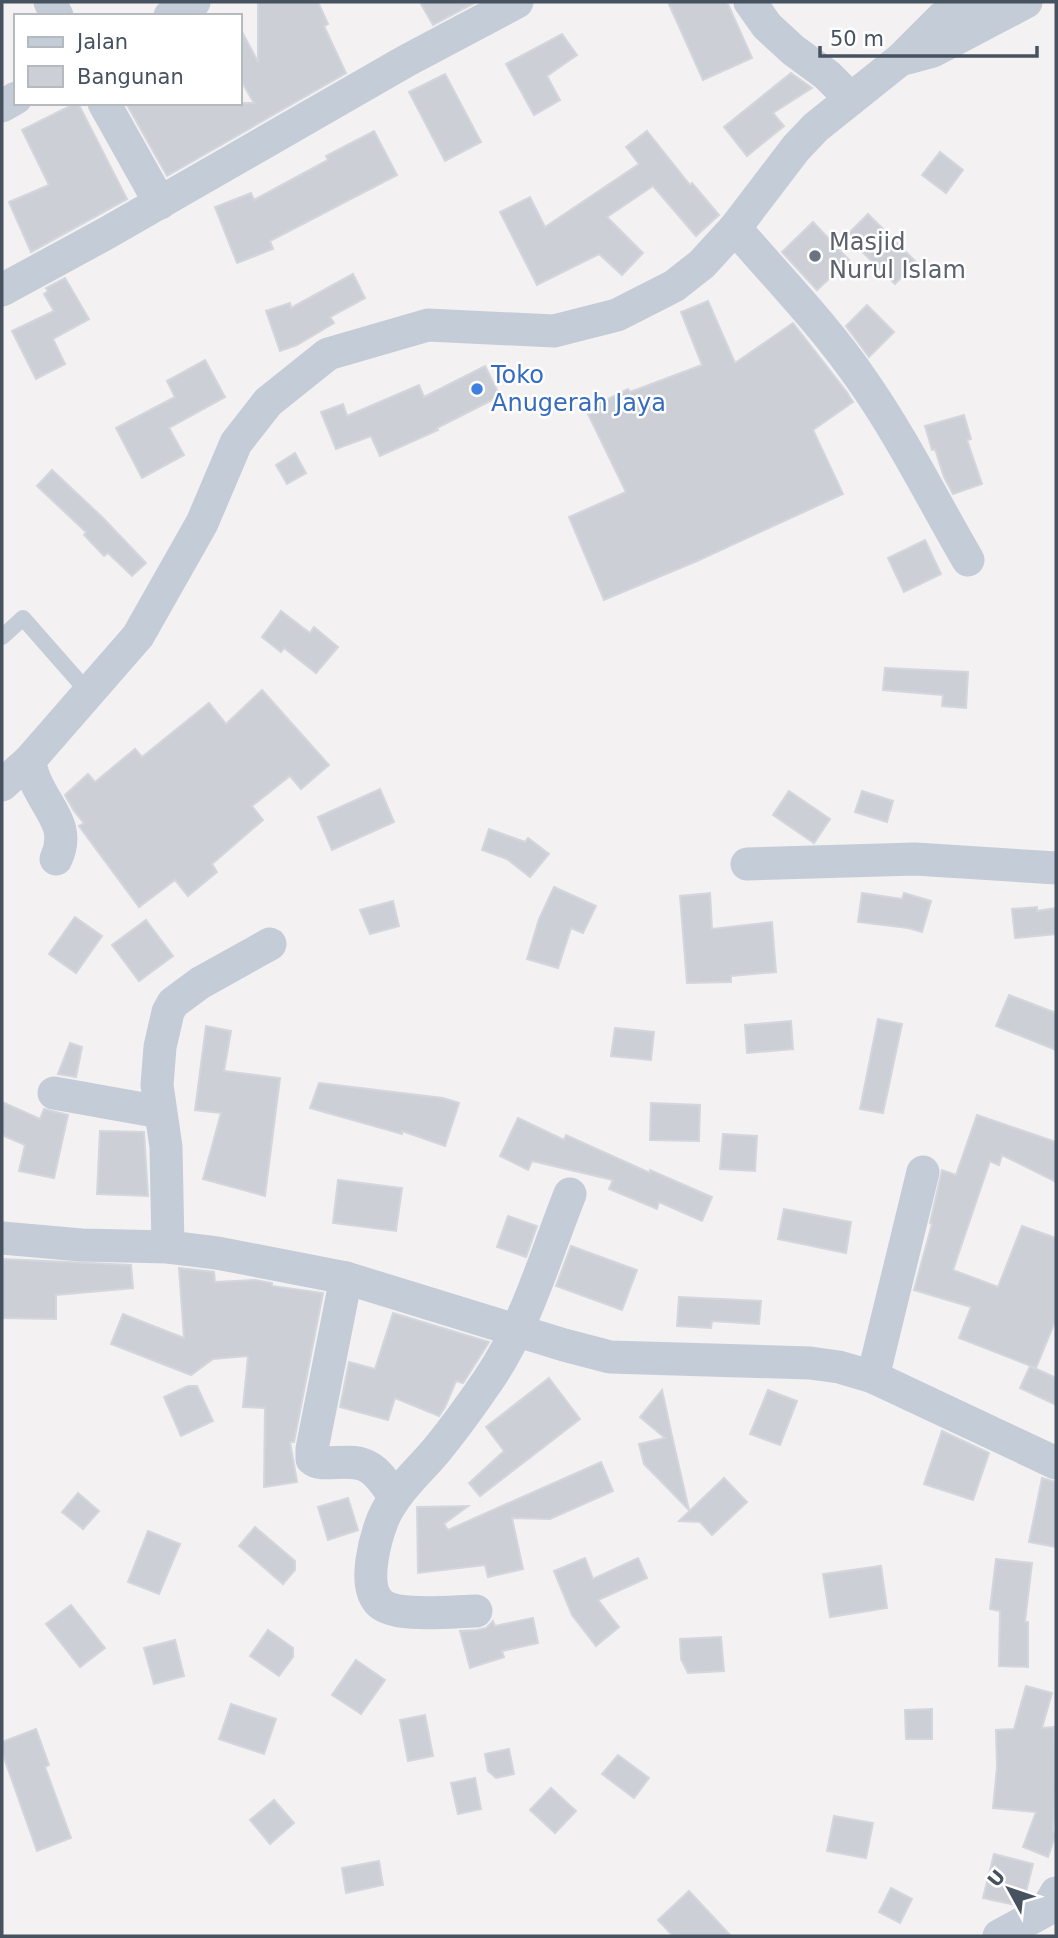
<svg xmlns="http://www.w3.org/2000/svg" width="1058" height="1938" font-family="'DejaVu Sans',sans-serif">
  <rect width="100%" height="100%" fill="#f3f1f1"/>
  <g fill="#cdcfd6" stroke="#d4d6dd" stroke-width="2">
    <polygon points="258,2 318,2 328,24 324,26 346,73 167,176 126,103 254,103 240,79 240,28 258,62"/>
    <polygon points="420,2 476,2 433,25"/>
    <polygon points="668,2 727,2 752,58 703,80"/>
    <polygon points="562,34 577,55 547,76 560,100 534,115 506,64"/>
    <polygon points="791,73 812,88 773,113 784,126 747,156 724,127"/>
    <polygon points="445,74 481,142 445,161 409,92"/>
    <polygon points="76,103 78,103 127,199 31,252 9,202 49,185 22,130"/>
    <polygon points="374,131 397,175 270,241 273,249 237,263 215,207 251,193 254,200 328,160 326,156"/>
    <polygon points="647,131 690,185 692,183 719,215 696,236 653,186 607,217 643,253 622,275 599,254 537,285 500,212 530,197 545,227 639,164 626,147"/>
    <polygon points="940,152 963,170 946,193 922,175"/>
    <polygon points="868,214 916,262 895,284 846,236"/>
    <polygon points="813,222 849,260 817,290 782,252"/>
    <polygon points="353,274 365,298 330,317 334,323 297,345 280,351 266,311 290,303 291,308"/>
    <polygon points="65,278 89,319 53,339 65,364 36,379 12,331 54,311 44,294 48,291 46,288"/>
    <polygon points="708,301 735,363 793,323 846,391 853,402 813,430 843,494 697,561 604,600 569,517 626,492 586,410 628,389 630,392 702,365 681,312"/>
    <polygon points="867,305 894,332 869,357 846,326"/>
    <polygon points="205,360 225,397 169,428 184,455 142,478 116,428 175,397 167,381"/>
    <polygon points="485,366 500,396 437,428 438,430 380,456 371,436 336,449 321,412 343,404 347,416 419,385 424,397"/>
    <polygon points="964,415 971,439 967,440 982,484 953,494 944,477 935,449 932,450 925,426"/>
    <polygon points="295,453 306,473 287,484 276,465"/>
    <polygon points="52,470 102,517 146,563 132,576 108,553 104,556 84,535 86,532 37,486"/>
    <polygon points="925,540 941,574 904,592 888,558"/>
    <polygon points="281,611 310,633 314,627 338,647 316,673 284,648 281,652 262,637"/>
    <polygon points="885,668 968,672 966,708 942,706 943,695 883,690"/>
    <polygon points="262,690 329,765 301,789 290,776 252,806 263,820 212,864 217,872 188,896 175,880 139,907 79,826 84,823 74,811 65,795 88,774 95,782 135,749 142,757 209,703 226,724"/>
    <polygon points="380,789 394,822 332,850 318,817"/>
    <polygon points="789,791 830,819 814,843 773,815"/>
    <polygon points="862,791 893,801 887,822 855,812"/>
    <polygon points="489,829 525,842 528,838 549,854 530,877 507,859 482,850"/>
    <polygon points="554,887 596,906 583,933 571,928 558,968 527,959 539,919"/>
    <polygon points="710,893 712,929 772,922 776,972 731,976 731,982 687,983 680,896"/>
    <polygon points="862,893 902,899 904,893 931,901 922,932 908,928 858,922"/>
    <polygon points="393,901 399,926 370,934 360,910"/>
    <polygon points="1037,907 1037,911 1056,908 1056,934 1015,938 1012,909"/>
    <polygon points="75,917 102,936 76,973 49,954"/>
    <polygon points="146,920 173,956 139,981 112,945"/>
    <polygon points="1009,995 1056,1013 1056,1050 996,1026"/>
    <polygon points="878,1019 902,1024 883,1113 860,1109"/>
    <polygon points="791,1021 793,1049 747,1053 745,1025"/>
    <polygon points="206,1026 231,1031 224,1071 280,1078 265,1196 203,1179 221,1113 195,1110"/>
    <polygon points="615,1028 654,1032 651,1060 611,1056"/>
    <polygon points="70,1043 82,1047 76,1077 58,1074"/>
    <polygon points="319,1083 443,1098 459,1103 445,1146 402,1131 402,1134 310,1108"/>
    <polygon points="2,1102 40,1119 44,1109 68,1115 54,1178 19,1171 25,1145 2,1135"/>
    <polygon points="651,1103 700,1105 699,1141 650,1140"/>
    <polygon points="977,1115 1056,1142 1056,1182 1002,1155 999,1165 990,1161 953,1270 998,1287 1022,1226 1056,1238 1056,1319 1036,1368 959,1338 971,1307 914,1290 932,1224 930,1223 942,1170 956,1175"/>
    <polygon points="518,1118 564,1140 566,1135 650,1173 650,1170 712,1197 702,1221 659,1202 657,1209 609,1189 613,1180 532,1161 528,1170 500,1156"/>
    <polygon points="100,1131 144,1132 148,1196 97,1194"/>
    <polygon points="723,1134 757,1136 755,1171 720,1169"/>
    <polygon points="338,1180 402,1188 396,1231 333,1223"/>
    <polygon points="784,1209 851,1222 846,1253 778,1239"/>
    <polygon points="508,1216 537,1226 526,1257 497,1247"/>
    <polygon points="571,1246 637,1270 622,1310 556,1286"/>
    <polygon points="2,1259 131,1265 133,1288 56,1295 56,1319 2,1318"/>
    <polygon points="179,1268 214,1272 215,1282 255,1280 272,1283 272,1286 323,1293 294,1442 290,1442 297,1482 264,1487 265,1408 243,1407 248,1356 213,1359 191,1375 111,1344 123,1314 184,1338"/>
    <polygon points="679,1297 761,1301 759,1324 712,1321 711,1328 677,1326"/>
    <polygon points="393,1313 489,1342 463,1383 456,1381 445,1407 439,1416 395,1398 388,1420 340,1407 349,1362 375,1369"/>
    <polygon points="1030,1366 1056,1378 1056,1405 1020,1388"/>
    <polygon points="549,1378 580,1419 480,1496 469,1483 504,1451 486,1427"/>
    <polygon points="188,1386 197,1386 213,1421 181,1436 164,1397"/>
    <polygon points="662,1390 672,1436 689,1510 644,1464 639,1444 665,1438 640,1417"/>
    <polygon points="768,1390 797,1401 780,1445 750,1434"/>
    <polygon points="942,1431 989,1453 973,1500 924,1484"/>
    <polygon points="601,1462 613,1491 550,1519 512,1518 523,1569 488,1577 485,1565 418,1573 417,1507 468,1506 444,1524 448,1530"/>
    <polygon points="724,1478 747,1502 712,1535 700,1522 679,1521"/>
    <polygon points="1042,1478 1056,1482 1056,1547 1029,1542"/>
    <polygon points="78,1493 99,1511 83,1529 62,1512"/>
    <polygon points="348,1498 358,1530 328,1540 318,1507"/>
    <polygon points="255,1527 295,1561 295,1570 283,1584 239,1546"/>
    <polygon points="148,1531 180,1544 159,1594 128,1582"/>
    <polygon points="585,1558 593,1579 638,1558 647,1578 598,1600 619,1627 596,1646 572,1615 554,1571"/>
    <polygon points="996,1559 1032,1563 1025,1622 1028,1622 1028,1667 999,1666 1000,1611 990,1609"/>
    <polygon points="881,1566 887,1608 830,1617 823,1574"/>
    <polygon points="71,1605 105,1648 80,1667 46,1624"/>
    <polygon points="533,1618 538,1643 502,1651 504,1657 470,1668 460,1631 477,1630 486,1628 493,1621 495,1626"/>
    <polygon points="268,1630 293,1648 293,1657 279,1676 250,1656"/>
    <polygon points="721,1637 724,1671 688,1673 681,1659 680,1639"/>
    <polygon points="175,1640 184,1676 154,1684 144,1648"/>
    <polygon points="356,1660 385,1680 361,1714 332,1695"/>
    <polygon points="1026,1686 1052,1693 1042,1728 1054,1727 1056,1790 1053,1831 1056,1834 1048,1857 1023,1847 1036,1812 993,1808 997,1767 996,1730 1014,1729"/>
    <polygon points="231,1704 276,1719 264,1754 219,1739"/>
    <polygon points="932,1709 932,1739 906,1739 905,1710"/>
    <polygon points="425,1715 433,1756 408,1761 400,1720"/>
    <polygon points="36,1729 49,1765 45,1767 71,1838 37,1851 2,1752 2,1742"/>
    <polygon points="509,1749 514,1774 496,1778 488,1771 485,1754"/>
    <polygon points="618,1755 649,1778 634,1798 602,1774"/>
    <polygon points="475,1778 481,1809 458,1814 451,1783"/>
    <polygon points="551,1788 576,1811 555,1833 530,1810"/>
    <polygon points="274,1800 294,1823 270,1844 250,1820"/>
    <polygon points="834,1816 873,1823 866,1858 827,1851"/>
    <polygon points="994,1854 1033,1864 1024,1900 1015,1905 983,1898"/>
    <polygon points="379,1861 383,1885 346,1893 342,1868"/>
    <polygon points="891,1888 912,1899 900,1923 879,1912"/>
    <polygon points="689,1891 731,1936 673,1936 658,1920"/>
  </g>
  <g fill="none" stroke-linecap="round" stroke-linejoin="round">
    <polyline stroke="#c4ccd7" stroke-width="16" points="2,637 23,618 88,692"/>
    <g stroke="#c4ccd7" stroke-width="33">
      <polyline points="50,2 57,16"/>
      <polyline points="750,2 767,26 793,50 827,75 851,99"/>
      <polyline points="170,16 194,2"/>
      <polyline points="907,58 933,51 1026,2"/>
      <polyline points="104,103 160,203"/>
      <polyline points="2,106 16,98"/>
      <path d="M735,228C778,278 825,326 862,380C902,437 933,500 968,560"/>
      <polyline points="2,290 105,234 406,61 517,2"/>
      <path d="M29,761C31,768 33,776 36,782C48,810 71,827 56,859"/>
      <polyline points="2,785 29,761 138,636 202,523 236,443 268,402 328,354 428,325 554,331 617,315 674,286 702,264 735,228 796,148 816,127 901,59 942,18 973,2"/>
      <polyline points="747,864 915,859 1056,868"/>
      <polyline points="54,1093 160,1112"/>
      <polyline points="2,1238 81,1245 168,1247 217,1253 346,1278 564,1345 610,1357 810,1363 839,1367 873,1377 1056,1463"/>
      <polyline points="168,1247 166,1147 157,1085 160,1047 168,1012 173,1003 200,983 270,944"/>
      <path d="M346,1278L312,1449V1459C323,1469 352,1455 370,1468C380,1474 388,1488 395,1497"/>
      <polyline points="873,1377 923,1172"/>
      <path d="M476,1611C454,1611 392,1619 378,1601C363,1583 375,1539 383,1519C394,1493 417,1473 435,1452C454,1429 472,1404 489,1379C526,1325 546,1254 570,1194"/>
      <polyline points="999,1936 1046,1910 1056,1893"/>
    </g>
  </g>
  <circle fill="#6b7280" stroke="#fff" stroke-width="2.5" cx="815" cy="256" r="7"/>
  <circle fill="#3f7fe0" stroke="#fff" stroke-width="2.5" cx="477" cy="389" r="7"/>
  <g text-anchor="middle" stroke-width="5" stroke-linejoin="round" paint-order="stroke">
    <g font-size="24" fill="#5b616d" stroke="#fff" text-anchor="start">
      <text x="829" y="250">Masjid<tspan x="829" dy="28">Nurul Islam</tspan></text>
    </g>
    <g font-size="24" fill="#366cbe" stroke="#fff" text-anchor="start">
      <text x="491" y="383">Toko<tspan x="491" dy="28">Anugerah Jaya</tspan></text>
    </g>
  </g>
  <rect width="1058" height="1938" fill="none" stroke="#475260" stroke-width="7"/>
  <rect x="14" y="14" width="228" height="91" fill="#ffffff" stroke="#b5babf" stroke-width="2"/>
  <rect x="28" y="37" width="35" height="10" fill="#c4ccd7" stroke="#b5babf" stroke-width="2"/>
  <text x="77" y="49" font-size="21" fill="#475260">Jalan</text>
  <rect x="28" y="66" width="35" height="21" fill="#cdcfd6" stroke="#b5babf" stroke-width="2"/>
  <text x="77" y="84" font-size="21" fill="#475260">Bangunan</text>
  <g transform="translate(1009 1889) rotate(310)" stroke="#ffffff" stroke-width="5" paint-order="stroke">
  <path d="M0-5L12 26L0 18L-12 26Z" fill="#475260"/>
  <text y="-10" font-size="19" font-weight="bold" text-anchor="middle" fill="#475260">U</text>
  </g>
  <path d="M820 46v10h217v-10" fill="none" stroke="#475260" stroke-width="3.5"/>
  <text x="830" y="46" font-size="21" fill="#475260" stroke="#ffffff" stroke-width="5" paint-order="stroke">50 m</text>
</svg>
